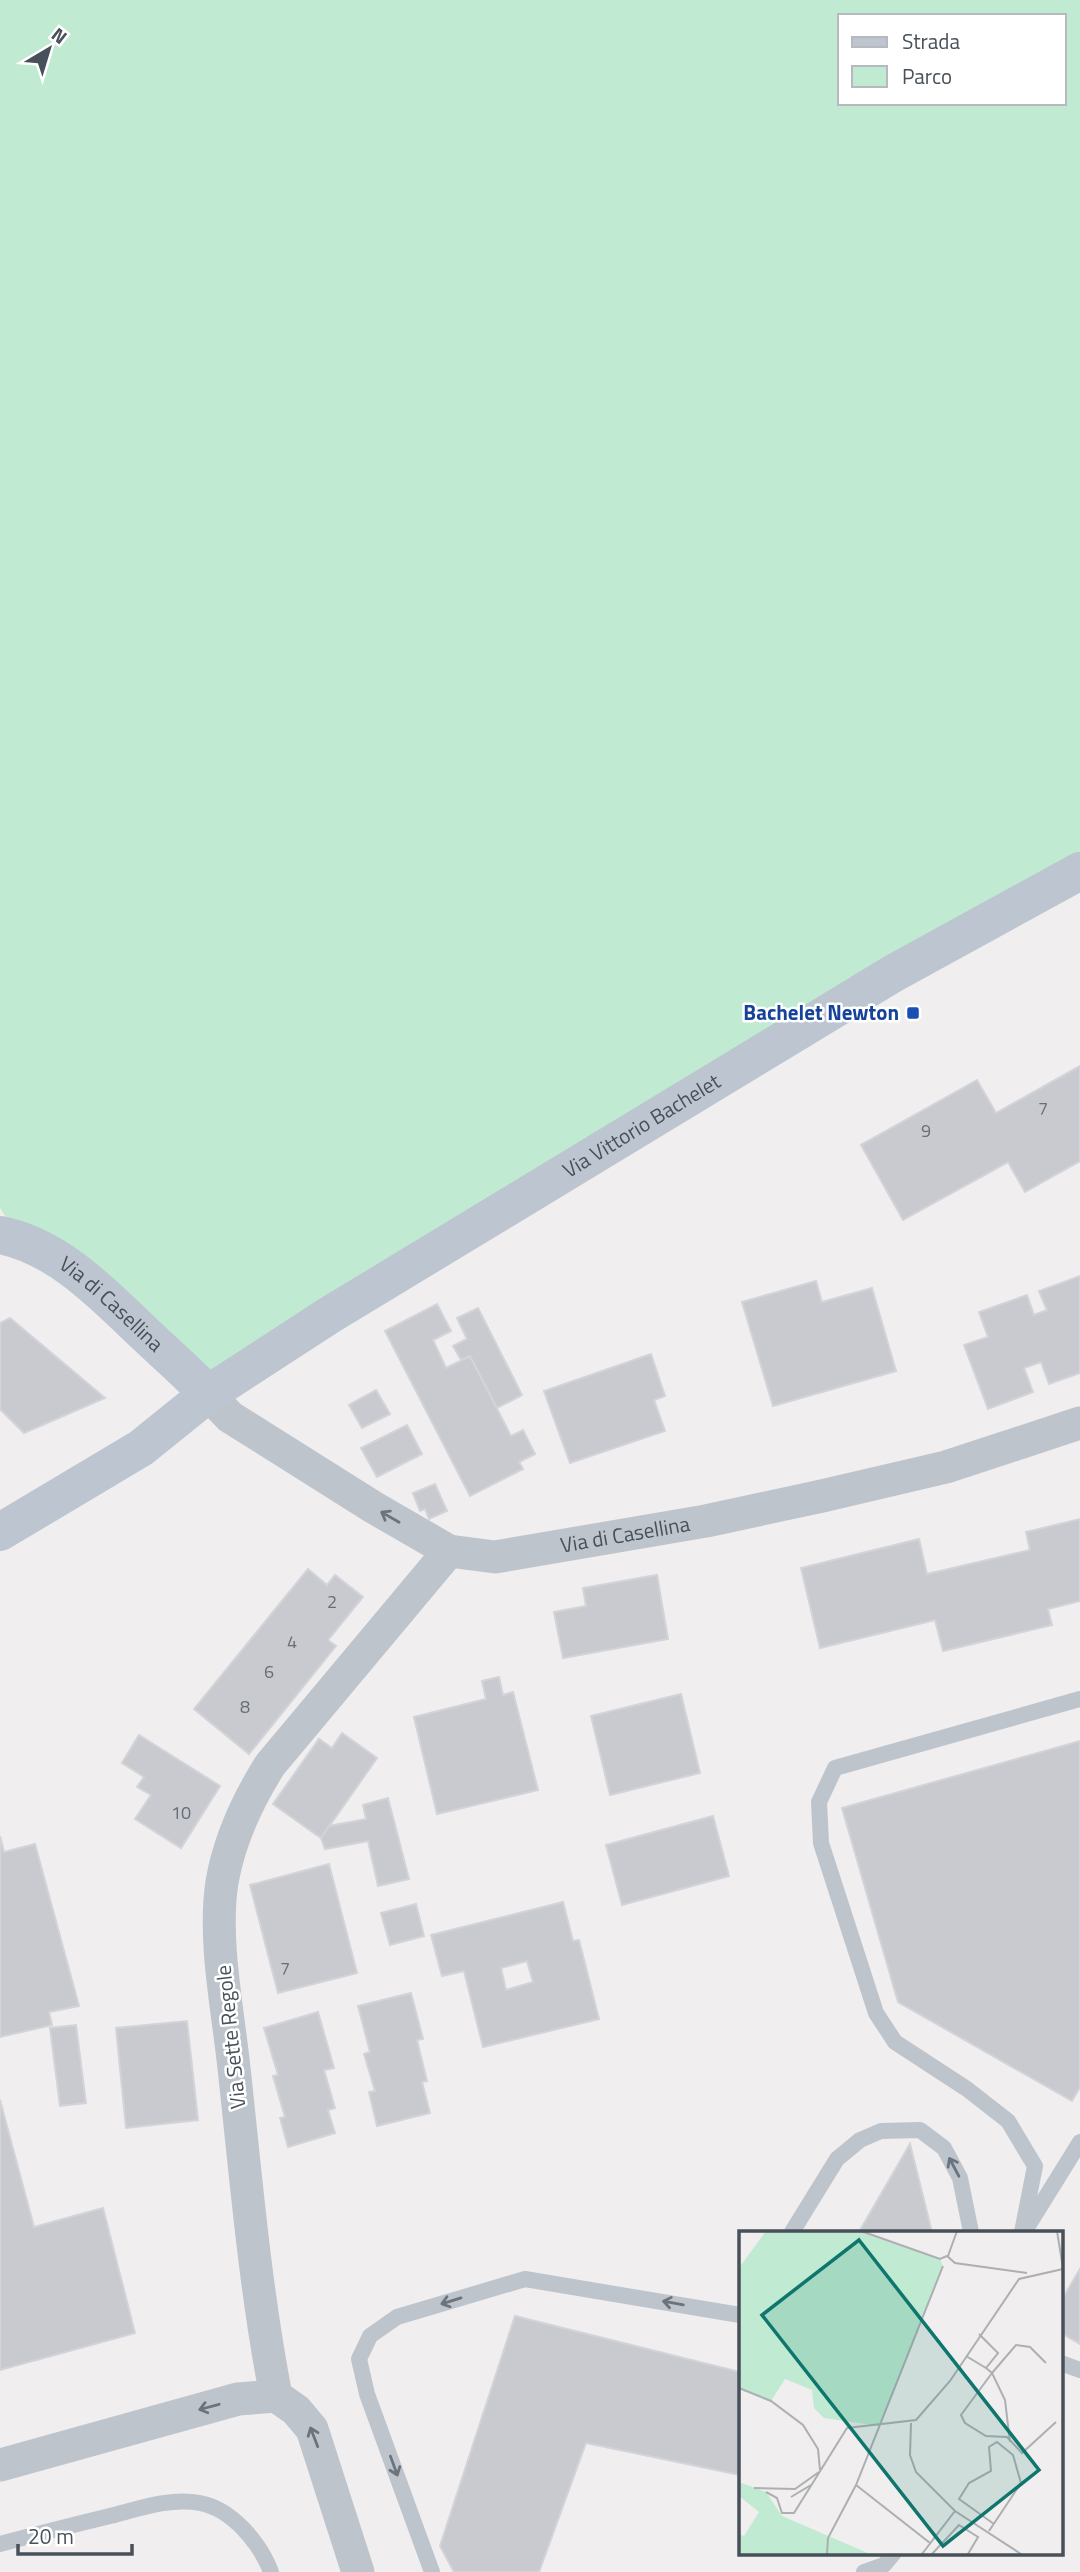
<svg xmlns="http://www.w3.org/2000/svg" width="1080" height="2572" font-family="'Titillium Web',sans-serif">
  <rect width="100%" height="100%" fill="#f0eeee"/>
  <path fill="#c0ead2" fill-rule="evenodd" d="M0,0H1080V871L208,1394L19,1238L0,1208ZM840,16H1064V103H840Z"/>
  <g fill="#c9cad0" stroke="#d2d4d9" stroke-width="2" fill-rule="evenodd">
    <polygon points="1080,1066 1080,1161 1025,1192 1008,1162 903,1220 861,1145 977,1080 996,1113"/>
    <polygon points="1080,1276 1080,1373 1049,1384 1041,1362 1024,1368 1033,1392 988,1409 964,1345 988,1337 979,1312 1027,1295 1034,1315 1047,1310 1039,1291"/>
    <polygon points="816,1281 822,1302 872,1288 896,1371 773,1406 742,1302"/>
    <polygon points="437,1304 451,1331 433,1340 446,1368 470,1356 511,1436 523,1430 535,1454 519,1462 523,1469 470,1496 385,1331"/>
    <polygon points="478,1308 522,1395 497,1408 470,1356 461,1360 453,1346 467,1339 457,1318"/>
    <polygon points="10,1318 105,1398 24,1433 0,1409 0,1323"/>
    <polygon points="651,1354 665,1396 654,1400 665,1431 570,1463 544,1391"/>
    <polygon points="376,1390 390,1414 362,1428 349,1405"/>
    <polygon points="407,1425 422,1454 377,1477 361,1448"/>
    <polygon points="435,1484 447,1511 429,1519 425,1509 420,1511 413,1493"/>
    <polygon points="1080,1519 1080,1601 1048,1609 1052,1625 943,1651 935,1620 820,1648 801,1568 919,1539 927,1574 1030,1550 1026,1532"/>
    <polygon points="308,1569 327,1585 335,1575 363,1597 328,1640 336,1646 249,1754 194,1709"/>
    <polygon points="657,1575 668,1639 563,1658 554,1612 586,1606 583,1588"/>
    <polygon points="499,1677 503,1695 513,1692 538,1790 437,1814 414,1717 486,1699 482,1681"/>
    <polygon points="681,1694 700,1773 610,1795 591,1716"/>
    <polygon points="342,1733 377,1758 321,1838 273,1804 319,1739 332,1748"/>
    <polygon points="139,1735 220,1786 181,1848 135,1819 151,1795 137,1787 144,1777 122,1763"/>
    <polygon points="1080,1741 1080,2087 1072,2101 898,2002 842,1808"/>
    <polygon points="388,1798 409,1879 378,1886 368,1841 325,1849 321,1838 329,1826 366,1819 363,1805"/>
    <polygon points="713,1816 729,1876 622,1905 606,1845"/>
    <polygon points="0,1836 4,1852 35,1844 79,2006 49,2012 52,2025 0,2037"/>
    <polygon points="329,1864 357,1973 278,1993 250,1885"/>
    <path d="M563,1902L573,1941L579,1940L599,2019L483,2047L464,1971L442,1976L431,1935ZM527,1961L533,1982L506,1990L501,1968Z"/>
    <polygon points="416,1904 424,1936 390,1945 381,1913"/>
    <polygon points="411,1993 423,2039 417,2040 427,2081 422,2082 430,2113 377,2126 369,2092 375,2091 364,2054 370,2052 358,2006"/>
    <polygon points="318,2012 334,2068 324,2070 335,2108 328,2110 335,2133 288,2147 280,2118 285,2117 273,2076 278,2075 264,2028"/>
    <polygon points="187,2021 198,2120 126,2128 116,2028"/>
    <polygon points="76,2025 86,2103 60,2106 50,2028"/>
    <polygon points="0,2100 34,2227 103,2208 135,2333 0,2370"/>
    <polygon points="910,2144 932,2232 859,2232"/>
    <polygon points="1080,2269 1080,2344 1061,2333 1061,2301"/>
    <polygon points="515,2316 740,2372 740,2475 586,2443 539,2572 454,2572 440,2546"/>
  </g>
  <g fill="none" stroke-linecap="round" stroke-linejoin="round">
    <g stroke="#bec4cc" stroke-width="16">
      <polyline points="1026,2229 1080,2142"/>
      <polyline points="792,2232 837,2159 860,2140 881,2131 920,2130 944,2148 960,2178 971,2232"/>
      <polyline points="1022,2232 1035,2166 1008,2121 967,2089 895,2042 876,2013 821,1843 819,1802 835,1768 1080,1699"/>
      <polyline points="1061,2363 1080,2370"/>
      <path d="M0,2544C37,2534 73,2525 110,2516C138,2509 171,2497 200,2503C232,2509 260,2543 271,2572"/>
      <polyline points="432,2572 367,2394 359,2359 370,2336 397,2317 525,2279 740,2315"/>
      <polyline points="864,2572 884,2565 894,2553"/>
    </g>
    <g stroke="#bec4cc" stroke-width="33">
      <path id="s1" d="M208,1394L230,1417L373,1507L449,1551L495,1557L706,1521L822,1496L946,1467L1080,1423"/>
      <path d="M276,2396C255,2288 246,2178 234,2068C228,2011 213,1939 222,1882C229,1841 248,1800 270,1765L449,1551"/>
      <polyline points="0,2465 238,2399 276,2396 296,2410 312,2429 358,2572"/>
    </g>
    <g stroke="#bdc5d0" stroke-width="38">
      <path id="s2" d="M0,1235C58,1246 104,1295 145,1334C166,1354 188,1373 208,1394"/>
      <path id="s3" d="M0,1532L141,1448L208,1394L328,1316L894,973L1080,871"/>
    </g>
  </g>
  <defs><path id="oneway-shaft" d="M-6 0H5M1.5-3L5.5 0L1.5 3" fill="none" stroke-width="1.6" stroke-linecap="round" stroke-linejoin="round" transform="scale(1.75)"/></defs>
  <g stroke="#6b737c">
    <use href="#oneway-shaft" transform="translate(390 1517) rotate(-150)"/>
    <use href="#oneway-shaft" transform="translate(954 2167) rotate(-118)"/>
    <use href="#oneway-shaft" transform="translate(451 2301) rotate(163)"/>
    <use href="#oneway-shaft" transform="translate(673 2303) rotate(-170)"/>
    <use href="#oneway-shaft" transform="translate(209 2407) rotate(165)"/>
    <use href="#oneway-shaft" transform="translate(314 2437) rotate(-111)"/>
    <use href="#oneway-shaft" transform="translate(394 2466) rotate(70)"/>
  </g>
  <rect fill="#1a4fb4" stroke="#fff" stroke-width="2.5" x="906" y="1006" width="14" height="14" rx="3.5"/>
  <g text-anchor="middle" stroke-width="5" stroke-linejoin="round" paint-order="stroke">
    <g font-size="18" fill="#686e77">
      <text x="1043" y="1115">7</text>
      <text x="926" y="1137">9</text>
      <text x="332" y="1608">2</text>
      <text x="292" y="1648">4</text>
      <text x="269" y="1678">6</text>
      <text x="245" y="1713">8</text>
      <text x="181" y="1819">10</text>
      <text x="285" y="1975">7</text>
    </g>
    <g font-size="21" font-weight="bold" fill="#164399" stroke="#fff" text-anchor="end">
      <text x="899" y="1020">Bachelet Newton</text>
    </g>
    <g font-size="21" fill="#485059" stroke="#fff">
      <text dy="7" stroke="none"><textPath href="#s3" startOffset="760">Via Vittorio Bachelet</textPath></text>
      <text dy="7" stroke="none"><textPath href="#s2" startOffset="133">Via di Casellina</textPath></text>
      <text dy="7" stroke="none"><textPath href="#s1" startOffset="467">Via di Casellina</textPath></text>
      <text transform="translate(231 2037) rotate(-96)" y="7">Via Sette Regole</text>
    </g>
  </g>
  <g transform="translate(739 2231)">
    <rect width="324" height="324" fill="#f0eeee"/>
    <path d="M27,0H122L201,28L204,35L140,195L85,187L75,177L73,159L46,148L32,170L0,157V37ZM0,251L27,261L43,285L131,323H0V303L5,305L20,281L0,265Z" fill="#c0ead2"/>
    <path fill="none" stroke="#adafb2" stroke-width="2" d="M122,0L201,28L208,25L216,32L288,42M318,0L324,37M209,25L218,0M227,125L247,137L259,122L240,103M247,137L253,142L222,184L226,192L247,205L268,206L283,222L317,191M0,157L32,170L64,194L79,218L81,239M172,192L171,224L177,241L216,280L282,323M271,211L266,169L253,142L277,114L291,116L307,132M117,254L191,312M15,257L56,258L80,241M27,261L38,267L43,282H55L108,197L177,189L211,150L280,48L324,38M52,266L72,254M250,300L282,252L274,224L258,211L250,216L252,240L230,252L220,268L255,293M88,323L89,307L117,254L204,35M183,323L216,280M193,323L220,294L239,306L229,323"/>
    <path fill="#0f766e" fill-opacity="0.15" stroke="#0f766e" stroke-width="3.5" d="M120,9L300,239L204,315L23,84Z"/>
    <rect width="324" height="324" fill="none" stroke="#485059" stroke-width="3.5"/>
  </g>
  <rect x="838" y="14" width="228" height="91" fill="#ffffff" stroke="#b6b9bd" stroke-width="2"/>
  <rect x="852" y="37" width="35" height="10" fill="#bdc5d0" stroke="#b6b9bd" stroke-width="2"/>
  <text x="902" y="49" font-size="21" fill="#485059">Strada</text>
  <rect x="852" y="66" width="35" height="21" fill="#c0ead2" stroke="#b6b9bd" stroke-width="2"/>
  <text x="902" y="84" font-size="21" fill="#485059">Parco</text>
  <g transform="translate(49 49) rotate(38)" stroke="#ffffff" stroke-width="5" paint-order="stroke">
  <path d="M0-5L12 26L0 18L-12 26Z" fill="#485059"/>
  <text y="-10" font-size="19" font-weight="bold" text-anchor="middle" fill="#485059">N</text>
  </g>
  <path d="M18 2544v10h114v-10" fill="none" stroke="#485059" stroke-width="3.5"/>
  <text x="28" y="2544" font-size="21" fill="#485059" stroke="#ffffff" stroke-width="5" paint-order="stroke">20 m</text>
</svg>
